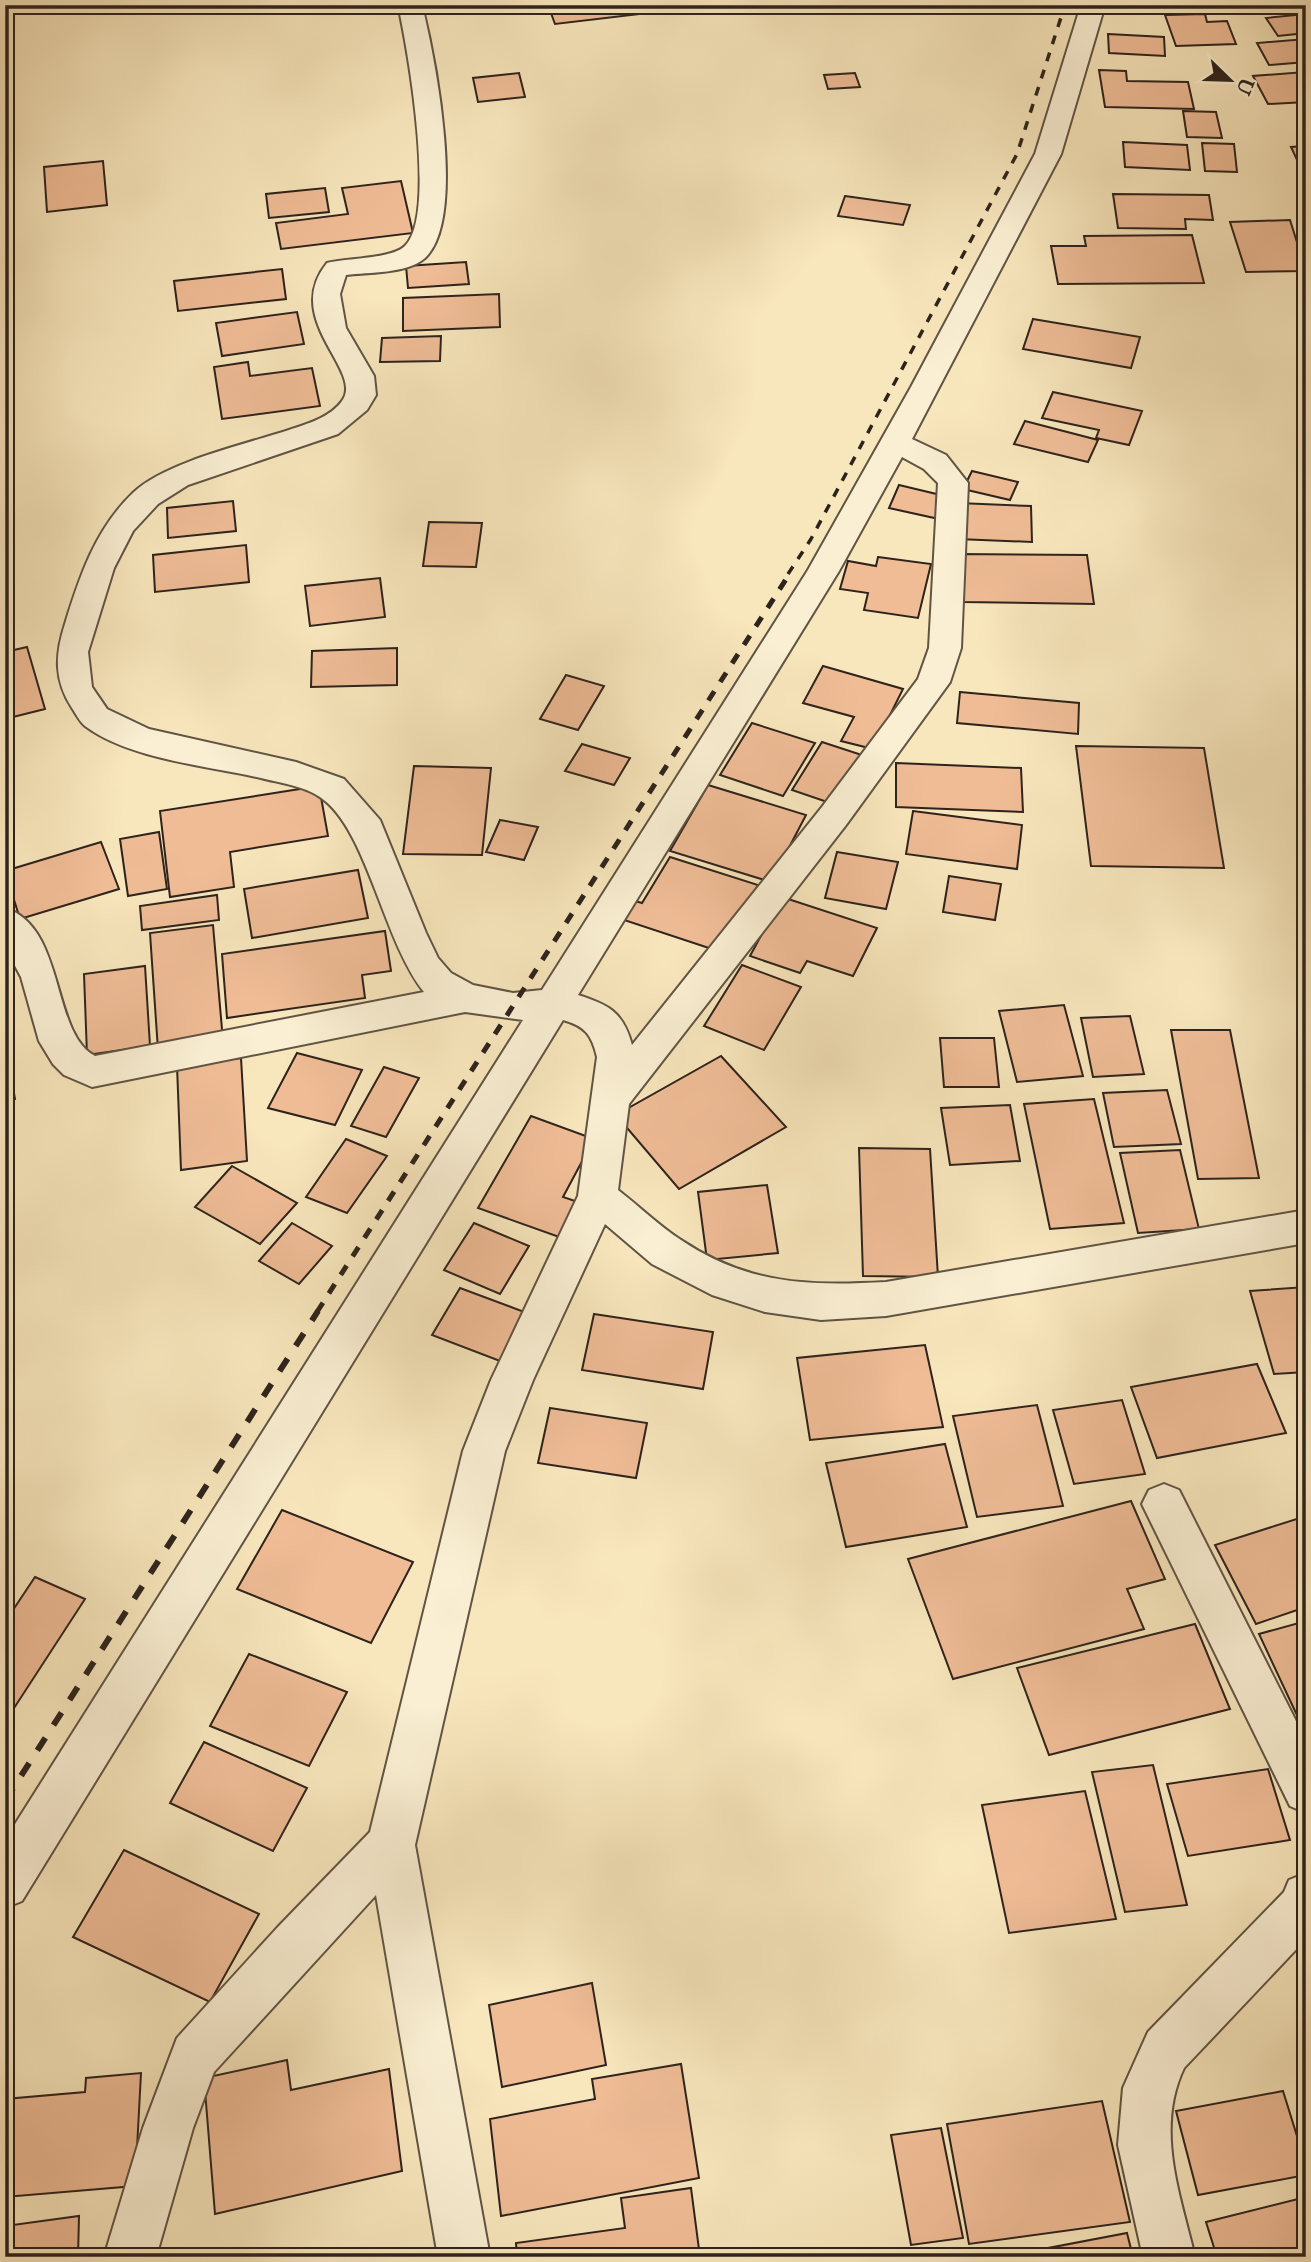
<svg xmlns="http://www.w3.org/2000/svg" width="1311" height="2262" font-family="'IM FELL Double Pica',serif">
  <rect width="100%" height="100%" fill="#f8e6bc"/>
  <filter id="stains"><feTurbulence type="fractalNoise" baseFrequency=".00286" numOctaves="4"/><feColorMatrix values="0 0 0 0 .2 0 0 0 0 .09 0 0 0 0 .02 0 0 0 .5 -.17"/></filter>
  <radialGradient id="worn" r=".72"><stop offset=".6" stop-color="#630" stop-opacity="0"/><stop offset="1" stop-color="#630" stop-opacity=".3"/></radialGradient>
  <g fill="#efbc96" stroke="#2e231c" stroke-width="2">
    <polygon points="548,5 716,5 555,24"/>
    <polygon points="1205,14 1207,22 1227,21 1236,44 1176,46 1165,15"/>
    <polygon points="1306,14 1306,33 1278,36 1266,18"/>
    <polygon points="1108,34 1164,37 1165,56 1109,53"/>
    <polygon points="1306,39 1306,62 1269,65 1257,43"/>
    <polygon points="1099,70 1126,71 1127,81 1188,82 1194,109 1105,107"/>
    <polygon points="1305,72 1306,102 1268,104 1253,76"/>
    <polygon points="519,73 525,97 478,102 473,78"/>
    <polygon points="855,73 860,87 828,89 824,75"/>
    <polygon points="1183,111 1216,112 1222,138 1187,137"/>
    <polygon points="1123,142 1187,145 1190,170 1125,167"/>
    <polygon points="1202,143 1234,144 1237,172 1205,171"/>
    <polygon points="1306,146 1306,177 1305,177 1291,147"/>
    <polygon points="103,161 107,205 47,212 44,167"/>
    <polygon points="401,181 413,233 281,249 276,223 348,214 342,188"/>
    <polygon points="325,188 329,212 269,218 266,194"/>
    <polygon points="1113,194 1209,195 1213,220 1185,219 1186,229 1118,228"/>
    <polygon points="845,196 910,205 903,225 838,216"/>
    <polygon points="1290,220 1306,271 1246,272 1230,222"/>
    <polygon points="1192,235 1204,283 1058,284 1051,246 1086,246 1084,236"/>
    <polygon points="466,262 469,284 408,288 406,266"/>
    <polygon points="282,269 286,299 178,311 174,281"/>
    <polygon points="499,294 500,327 403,331 403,298"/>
    <polygon points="297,312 304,344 222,356 216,323"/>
    <polygon points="1033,319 1140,337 1131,368 1023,349"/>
    <polygon points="441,336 440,361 380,362 382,338"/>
    <polygon points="248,362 250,376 312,368 320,406 222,419 214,367"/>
    <polygon points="1053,392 1142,411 1129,445 1096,438 1099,430 1042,418"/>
    <polygon points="1025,421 1098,440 1088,462 1014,444"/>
    <polygon points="972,471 1018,482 1010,500 963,489"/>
    <polygon points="899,485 949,497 939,519 889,508"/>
    <polygon points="233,501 236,531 168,538 167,508"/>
    <polygon points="958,503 1031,506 1032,542 958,539"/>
    <polygon points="429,522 482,523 476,567 423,566"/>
    <polygon points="246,545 249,582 155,592 153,555"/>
    <polygon points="958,554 1087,555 1094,604 963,602"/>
    <polygon points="878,557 931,564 918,618 864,610 868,593 840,589 848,561 876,566"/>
    <polygon points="380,578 385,617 310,626 305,586"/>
    <polygon points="27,647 45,709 5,719 5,652"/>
    <polygon points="397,648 397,685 311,687 312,651"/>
    <polygon points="823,666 903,689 873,749 841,741 854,717 803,703"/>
    <polygon points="566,675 604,686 578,730 540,719"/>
    <polygon points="960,692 1079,703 1078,734 957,723"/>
    <polygon points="752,723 815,743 783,796 720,775"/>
    <polygon points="822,742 865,756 836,805 792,790"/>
    <polygon points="582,744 630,758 614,785 565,771"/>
    <polygon points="1076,746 1204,748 1224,868 1091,866"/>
    <polygon points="896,763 1021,768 1023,812 896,807"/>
    <polygon points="414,766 491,768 482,855 403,854"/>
    <polygon points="708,785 806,815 771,882 670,851"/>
    <polygon points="319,786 328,836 230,852 234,887 170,897 160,811"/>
    <polygon points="913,811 1022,825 1017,869 906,854"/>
    <polygon points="500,820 538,827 524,860 486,852"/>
    <polygon points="159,832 167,889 128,896 120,839"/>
    <polygon points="101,842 119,889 20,919 5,871"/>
    <polygon points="837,852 898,862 886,909 825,898"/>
    <polygon points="670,857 758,885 721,952 621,919 632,900 642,903"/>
    <polygon points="358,870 368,918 252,938 244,889"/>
    <polygon points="949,876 1001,884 995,920 943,912"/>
    <polygon points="217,895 219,920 142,930 140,906"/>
    <polygon points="782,897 877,928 853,976 807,961 800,973 750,956"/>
    <polygon points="213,925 223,1041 158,1050 150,933"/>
    <polygon points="385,931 391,971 362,975 365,998 227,1018 222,954"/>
    <polygon points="5,942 12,997 5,998"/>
    <polygon points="742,965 801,987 764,1050 704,1026"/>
    <polygon points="145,966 150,1046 87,1055 84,974"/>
    <polygon points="1064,1005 1083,1076 1017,1082 999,1011"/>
    <polygon points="1130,1016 1144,1074 1093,1077 1081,1018"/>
    <polygon points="1171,1030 1230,1030 1259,1178 1198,1179"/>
    <polygon points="940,1038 994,1038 999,1087 944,1087"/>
    <polygon points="297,1053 362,1070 335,1125 268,1108"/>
    <polygon points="721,1056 786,1127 679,1189 616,1115"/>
    <polygon points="8,1058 15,1099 5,1101 5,1059"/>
    <polygon points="241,1058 247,1161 181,1170 177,1066"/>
    <polygon points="384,1067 419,1078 386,1137 351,1126"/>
    <polygon points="1167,1090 1181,1144 1114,1147 1103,1093"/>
    <polygon points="1094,1099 1124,1223 1050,1229 1024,1104"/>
    <polygon points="1010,1105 1020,1161 950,1165 941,1108"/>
    <polygon points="531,1116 594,1139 563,1197 581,1203 562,1238 478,1208"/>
    <polygon points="346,1139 387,1156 347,1213 306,1197"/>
    <polygon points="859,1148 930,1149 938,1277 863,1276"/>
    <polygon points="1180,1150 1199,1229 1138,1233 1120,1153"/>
    <polygon points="232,1166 297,1203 260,1244 195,1207"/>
    <polygon points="767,1185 778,1253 707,1260 698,1192"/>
    <polygon points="292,1223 332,1246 299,1284 259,1261"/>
    <polygon points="474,1223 529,1246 500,1294 444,1270"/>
    <polygon points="1306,1287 1306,1372 1274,1374 1250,1291"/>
    <polygon points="460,1288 527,1313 500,1361 432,1335"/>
    <polygon points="594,1314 713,1332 703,1389 582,1370"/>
    <polygon points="925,1345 943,1427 810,1440 797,1358"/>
    <polygon points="1257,1364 1286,1433 1157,1458 1131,1387"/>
    <polygon points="1122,1400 1145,1474 1074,1484 1053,1410"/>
    <polygon points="1037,1405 1063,1506 977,1517 953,1416"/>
    <polygon points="550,1408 647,1423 636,1478 538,1463"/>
    <polygon points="945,1444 967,1527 846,1547 826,1463"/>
    <polygon points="1131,1501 1165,1579 1127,1589 1144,1629 953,1679 908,1559"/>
    <polygon points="282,1510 413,1562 371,1643 237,1589"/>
    <polygon points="1306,1516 1306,1607 1256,1624 1215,1545"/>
    <polygon points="35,1577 85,1599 5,1722 5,1622"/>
    <polygon points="1306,1621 1306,1724 1302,1726 1259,1634"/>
    <polygon points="1195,1624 1230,1709 1049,1755 1017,1668"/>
    <polygon points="249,1654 347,1692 309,1766 210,1726"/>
    <polygon points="204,1742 307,1788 273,1851 170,1803"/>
    <polygon points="1153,1765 1187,1905 1125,1912 1092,1772"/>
    <polygon points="1268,1769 1290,1840 1188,1856 1167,1784"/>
    <polygon points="1085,1791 1116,1919 1009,1933 982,1805"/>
    <polygon points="124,1850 259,1914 210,2002 73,1937"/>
    <polygon points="592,1983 606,2065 502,2087 489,2005"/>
    <polygon points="287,2060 291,2090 389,2069 402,2171 215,2214 204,2078"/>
    <polygon points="681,2064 699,2178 501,2216 490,2119 595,2099 592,2079"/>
    <polygon points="141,2073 135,2186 5,2197 5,2099 85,2092 86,2078"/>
    <polygon points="1283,2091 1306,2165 1306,2175 1198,2195 1176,2111"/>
    <polygon points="1102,2101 1130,2222 969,2244 947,2124"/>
    <polygon points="941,2128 963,2238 911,2245 891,2135"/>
    <polygon points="691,2188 700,2257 517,2257 516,2243 625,2228 621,2198"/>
    <polygon points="1306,2197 1306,2257 1217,2257 1206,2222"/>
    <polygon points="79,2216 78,2257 5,2257 5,2226"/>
    <polygon points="1127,2233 1133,2257 1001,2257"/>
  </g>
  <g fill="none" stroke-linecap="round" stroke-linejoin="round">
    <g stroke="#605444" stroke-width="4">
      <g id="street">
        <path d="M398,5H422C435,58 467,218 425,258C407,274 369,272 346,275L340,294L346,328L374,376L376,395L367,410L338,434L188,485L158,504L133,531L114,568L88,652L92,687L107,709L149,729L296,762L344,779L380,820L426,933L438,958L451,973L473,985L513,993L542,990L808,570L911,387L1035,154L1081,5H1105L1061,154L912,439L946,455L968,483L961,648L950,682L846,825L629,1104L618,1190C639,1206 659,1226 681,1240C748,1285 809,1286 886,1282L1306,1210V1243L886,1316L821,1320L765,1312L712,1295L652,1264L605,1224L533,1380L505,1451L415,1845L490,2257H438L376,1895L214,2072L193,2128L156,2257H104L143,2128L177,2038L277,1928L370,1832L463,1451L491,1380L578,1196L597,1057C592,1035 585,1026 563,1020L22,1901L5,1908V1840L523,1020L465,1012L92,1087L64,1075L53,1064L39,1041L21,977L5,947V908C66,927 51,1034 95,1056L424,992C383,941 367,828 320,797C304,786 280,783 261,778C208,766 129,759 85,726C80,722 76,714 72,708C54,680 55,655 65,624C80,575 96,528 134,492C166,462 246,444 289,430C307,424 331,417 342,401C365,371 281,320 327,263C346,258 392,259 405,246C437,215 408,49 398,5ZM902,457L924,469L938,483L929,648L918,679L822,807L632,1045C623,1012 609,1005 578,995L839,571Z"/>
        <polygon points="1164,1484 1179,1490 1306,1741 1306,1813 1290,1806 1142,1504 1149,1490"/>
        <path d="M1306,1873V1939L1184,2068C1155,2129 1180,2194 1195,2257H1143L1118,2145L1123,2088L1148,2032L1284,1892L1289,1880Z"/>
      </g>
    </g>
    <use href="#street" fill="#faefd3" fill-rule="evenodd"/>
    <polyline stroke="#2e231c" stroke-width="3.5" stroke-dasharray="9 9" stroke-linecap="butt" points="788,574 811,539 1017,154 1065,5"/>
    <polyline stroke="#2e231c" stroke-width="5" stroke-dasharray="11 11" stroke-linecap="butt" points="317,1312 790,573"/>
    <polyline stroke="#2e231c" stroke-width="6" stroke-dasharray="15 15" stroke-linecap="butt" points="5,1801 318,1311"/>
  </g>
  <rect width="1311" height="2262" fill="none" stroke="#f8e6bc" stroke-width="28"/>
  <rect x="7" y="7" width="1297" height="2248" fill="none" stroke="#2e231c" stroke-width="3.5"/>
  <rect x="14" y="14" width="1283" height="2234" fill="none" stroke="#2e231c" stroke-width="2"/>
  <g transform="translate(1230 80) rotate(113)" stroke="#faefd3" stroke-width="5" paint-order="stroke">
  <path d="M0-5L12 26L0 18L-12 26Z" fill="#2e231c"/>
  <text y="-10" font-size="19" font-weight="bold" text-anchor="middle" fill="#2e231c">U</text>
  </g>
  <rect width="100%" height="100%" filter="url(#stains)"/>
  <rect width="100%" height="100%" fill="url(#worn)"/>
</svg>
